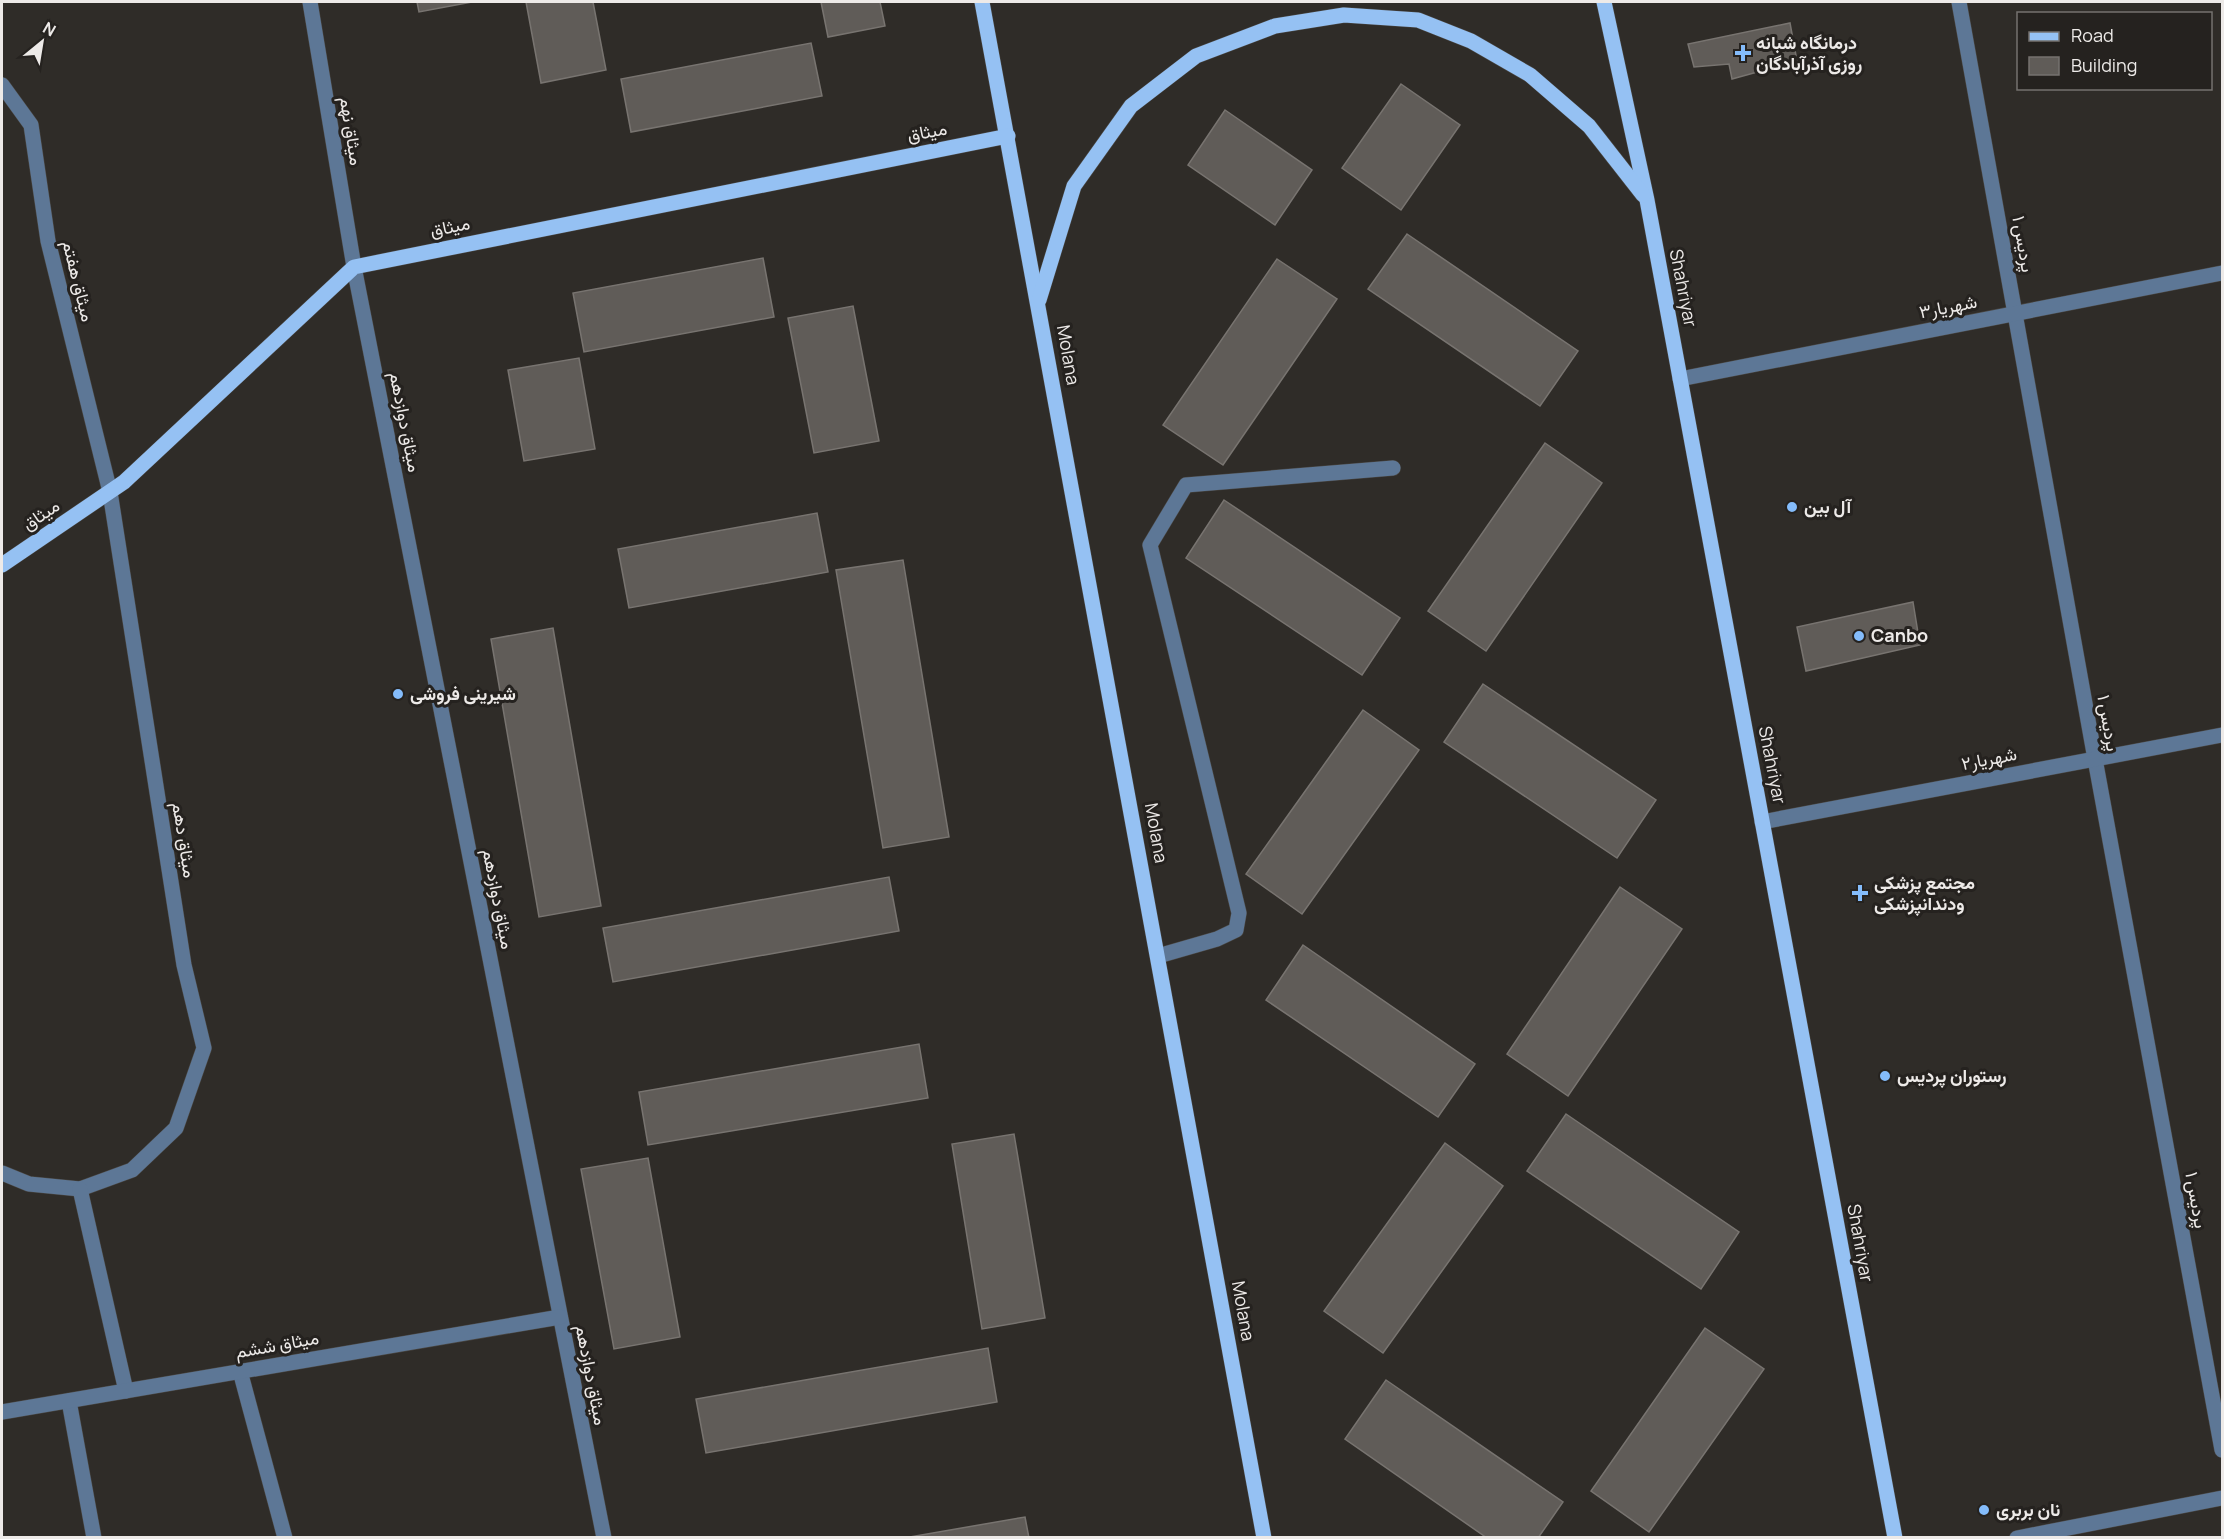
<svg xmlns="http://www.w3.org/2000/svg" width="2224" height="1539" font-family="Manrope,Vazirmatn,sans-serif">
  <rect width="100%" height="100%" fill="#2f2c28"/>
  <g fill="#605c58" stroke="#787470" stroke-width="1.5">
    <polygon points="417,2 472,2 419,12"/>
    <polygon points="526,2 593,2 606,70 541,83"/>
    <polygon points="821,2 880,2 885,26 828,37"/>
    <polygon points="1790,23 1797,61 1732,79 1729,64 1694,67 1688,44"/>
    <polygon points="811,43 822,96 631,132 621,79"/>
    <polygon points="1401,84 1460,125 1401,210 1342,168"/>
    <polygon points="1225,110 1312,170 1275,225 1188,165"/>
    <polygon points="1407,234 1578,351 1540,406 1368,289"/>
    <polygon points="763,258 774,317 584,352 573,293"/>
    <polygon points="1277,259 1337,299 1223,465 1163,425"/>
    <polygon points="853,306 879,441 814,453 788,318"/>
    <polygon points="579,358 595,449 524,461 508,370"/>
    <polygon points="1545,443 1602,483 1486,651 1428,611"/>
    <polygon points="1224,500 1400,618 1362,675 1186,558"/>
    <polygon points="817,513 828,572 629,608 618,549"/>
    <polygon points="903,560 949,837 883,848 836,570"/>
    <polygon points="1913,602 1920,645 1806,671 1797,627"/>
    <polygon points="553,628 601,906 539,917 491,639"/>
    <polygon points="1483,684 1656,800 1617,858 1444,742"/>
    <polygon points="1363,710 1419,750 1302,914 1246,874"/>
    <polygon points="889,877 899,931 613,982 603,928"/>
    <polygon points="1620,887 1682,929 1568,1096 1507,1054"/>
    <polygon points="1303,945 1475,1064 1438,1117 1266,1000"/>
    <polygon points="919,1044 928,1098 648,1145 639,1092"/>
    <polygon points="1566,1114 1739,1232 1701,1289 1527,1171"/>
    <polygon points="1014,1134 1045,1318 982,1329 952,1144"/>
    <polygon points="1445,1143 1503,1186 1383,1353 1324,1311"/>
    <polygon points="648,1158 680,1337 614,1349 581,1169"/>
    <polygon points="1705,1328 1764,1369 1649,1532 1591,1491"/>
    <polygon points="988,1348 997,1402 706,1453 696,1399"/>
    <polygon points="1386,1380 1563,1502 1538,1538 1487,1538 1345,1439"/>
    <polygon points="1025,1517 1029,1538 904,1538"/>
  </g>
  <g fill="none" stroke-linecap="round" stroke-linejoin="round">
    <g stroke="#4a4743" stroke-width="16">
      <g id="minor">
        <polyline points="310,2 354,267 604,1538"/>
        <polyline points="1959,2 2095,759 2222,1450"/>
        <polyline points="2,85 31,125 48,241 110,492 184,965 204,1048 176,1128 132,1170 80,1189 29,1184 2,1173"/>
        <polyline points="1680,379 2222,273"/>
        <polyline points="1762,822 2222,735"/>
        <polyline points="1158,956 1217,939 1236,930 1239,913 1150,545 1186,485 1393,468"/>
        <polyline points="80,1189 126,1391"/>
        <polyline points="240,1371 285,1538"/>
        <polyline points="69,1401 94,1538"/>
        <polyline points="2,1412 560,1317"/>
        <polyline points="2017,1538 2222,1498"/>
      </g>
    </g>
    <g stroke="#4a4743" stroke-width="16">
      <g id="major">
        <polyline points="982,2 1264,1538"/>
        <polyline points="1604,2 1647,200 1895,1538"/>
        <polyline points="1039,300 1074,186 1131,106 1196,56 1275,26 1344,15 1418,20 1471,41 1530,75 1589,126 1643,195"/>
        <polyline points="2,565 124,482 354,267 1008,136"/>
      </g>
    </g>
    <use href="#minor" stroke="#5d7796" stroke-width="15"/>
    <use href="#major" stroke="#95c1f3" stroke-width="15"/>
  </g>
  <g fill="#84bcfb" stroke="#25221f" stroke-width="2">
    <path d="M1740 44h6v6h6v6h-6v6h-6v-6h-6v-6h6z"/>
    <circle cx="1792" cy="507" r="6"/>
    <circle cx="1859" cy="636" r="6"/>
    <circle cx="398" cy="694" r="6"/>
    <path d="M1857 884h6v6h6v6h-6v6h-6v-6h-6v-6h6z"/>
    <circle cx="1885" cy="1076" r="6"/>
    <circle cx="1984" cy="1510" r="6"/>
  </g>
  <g text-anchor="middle" stroke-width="6" stroke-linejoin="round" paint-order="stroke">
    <g font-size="18" font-weight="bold" fill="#edeae8" stroke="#25221f" text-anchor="start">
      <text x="1756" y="49">درمانگاه شبانه<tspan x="1756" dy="21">روزی آذرآبادگان</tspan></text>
      <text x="1804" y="513">آل بین</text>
      <text x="1871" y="642">Canbo</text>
      <text x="410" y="700">شیرینی فروشی</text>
      <text x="1874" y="889">مجتمع پزشکی<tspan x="1874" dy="21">ودندانپزشکی</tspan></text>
      <text x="1897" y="1082">رستوران پردیس</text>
      <text x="1996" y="1516">نان بربری</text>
    </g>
    <g font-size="18" fill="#edeae8" stroke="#25221f">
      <text transform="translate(351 131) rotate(81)" y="6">میثاق نهم</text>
      <text transform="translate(927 132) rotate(-11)" y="6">میثاق</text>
      <text transform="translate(450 227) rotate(-12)" y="6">میثاق</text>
      <text transform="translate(2023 244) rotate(80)" y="6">پردیس ۱</text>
      <text transform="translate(78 281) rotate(76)" y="6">میثاق هفتم</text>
      <text transform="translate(1683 288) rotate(79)" y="6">Shahriyar</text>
      <text transform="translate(1948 307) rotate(-11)" y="6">شهریار۳</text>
      <text transform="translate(1068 355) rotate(80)" y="6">Molana</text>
      <text transform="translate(405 422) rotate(79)" y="6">میثاق دوازدهم</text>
      <text transform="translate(41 515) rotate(-34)" y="6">میثاق</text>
      <text transform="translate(2108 723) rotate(80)" y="6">پردیس ۱</text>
      <text transform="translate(1989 759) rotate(-11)" y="6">شهریار۲</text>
      <text transform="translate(1772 765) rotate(79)" y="6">Shahriyar</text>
      <text transform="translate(1156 833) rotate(80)" y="6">Molana</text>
      <text transform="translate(184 840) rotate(81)" y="6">میثاق دهم</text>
      <text transform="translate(498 899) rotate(79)" y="6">میثاق دوازدهم</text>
      <text transform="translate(2196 1200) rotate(80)" y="6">پردیس ۱</text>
      <text transform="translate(1860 1243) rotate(80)" y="6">Shahriyar</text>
      <text transform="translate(1243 1311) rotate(80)" y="6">Molana</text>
      <text transform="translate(277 1345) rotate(-10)" y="6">میثاق ششم</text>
      <text transform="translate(591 1375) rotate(79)" y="6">میثاق دوازدهم</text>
    </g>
  </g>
  <rect width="2224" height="1539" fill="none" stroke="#edeae8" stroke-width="6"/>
  <rect x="2017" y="12" width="195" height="78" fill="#25221f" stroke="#75726f" stroke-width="1.5"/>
  <rect x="2029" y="32" width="30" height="9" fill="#95c1f3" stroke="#75726f" stroke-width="1.5"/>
  <text x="2071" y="42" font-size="18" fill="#edeae8">Road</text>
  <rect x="2029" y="57" width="30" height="18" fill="#605c58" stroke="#75726f" stroke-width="1.5"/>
  <text x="2071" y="72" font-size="18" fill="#edeae8">Building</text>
  <g transform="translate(42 42) rotate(30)" stroke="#25221f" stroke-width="4.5" paint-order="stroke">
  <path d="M0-4.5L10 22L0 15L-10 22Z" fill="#edeae8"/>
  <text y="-9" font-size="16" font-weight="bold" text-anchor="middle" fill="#edeae8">N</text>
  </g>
</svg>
